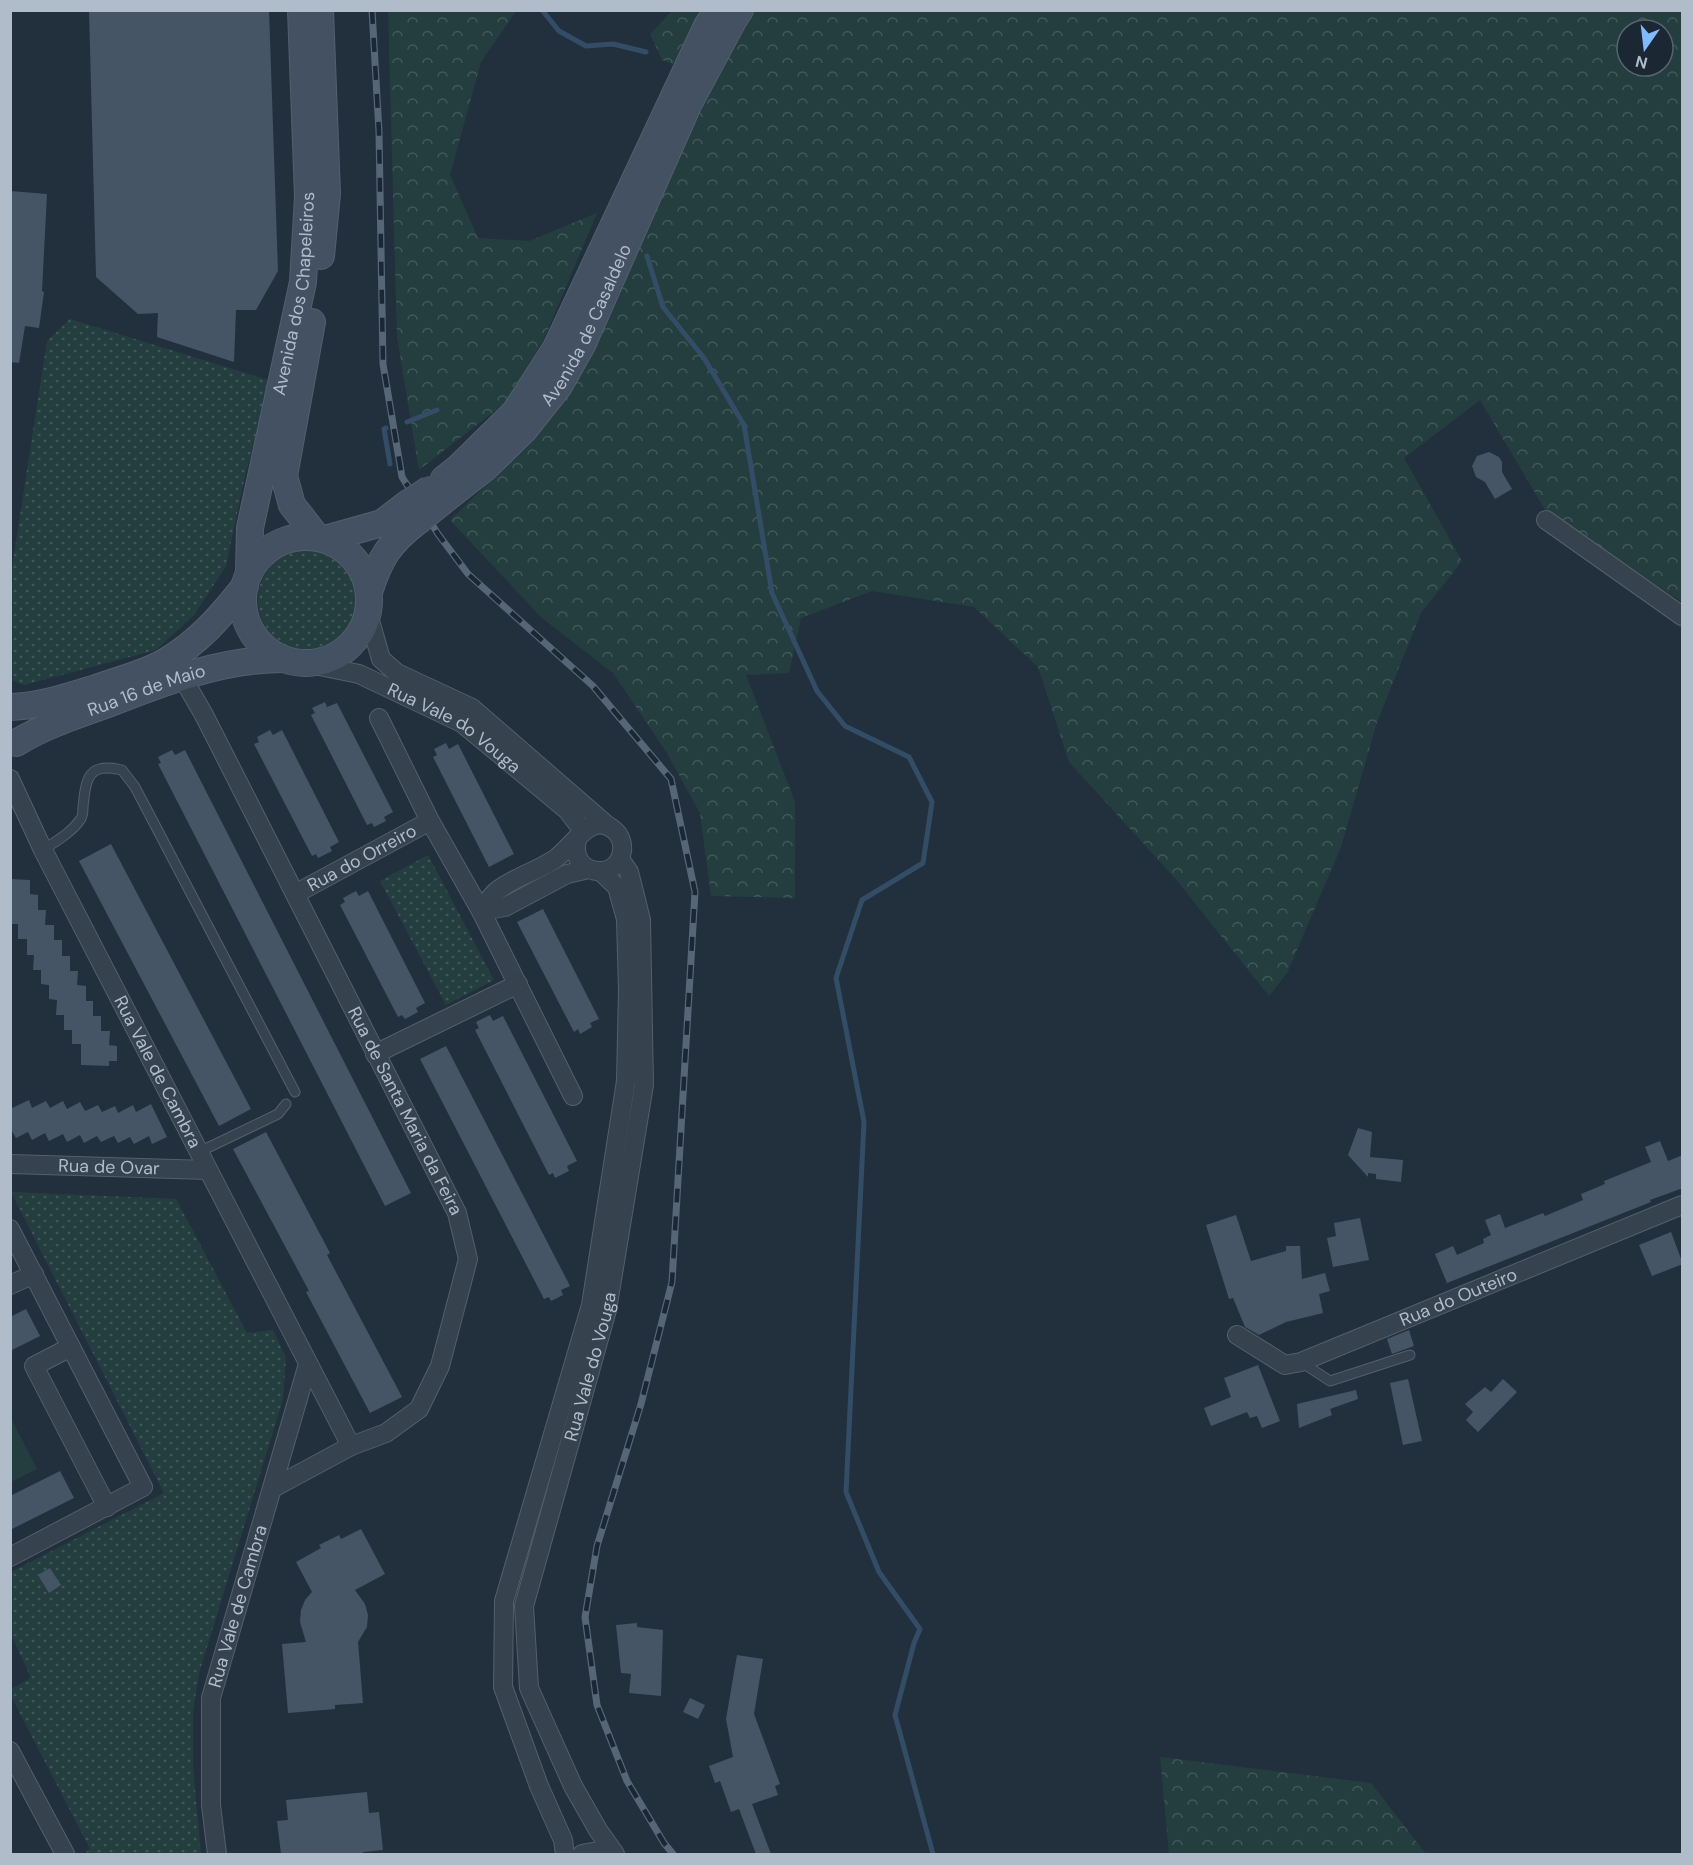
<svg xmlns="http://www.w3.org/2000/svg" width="1693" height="1865" font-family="'DM Sans',sans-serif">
  <defs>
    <pattern id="grass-dots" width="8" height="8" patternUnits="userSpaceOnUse" patternTransform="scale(1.5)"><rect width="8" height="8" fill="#243e3f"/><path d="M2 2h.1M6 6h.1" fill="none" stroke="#415859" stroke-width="1.8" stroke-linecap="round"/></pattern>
    <pattern id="forest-crowns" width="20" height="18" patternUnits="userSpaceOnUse" patternTransform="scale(1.5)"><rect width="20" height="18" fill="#243e3f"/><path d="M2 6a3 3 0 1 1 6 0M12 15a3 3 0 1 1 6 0" fill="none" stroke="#415859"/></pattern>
  </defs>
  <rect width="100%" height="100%" fill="#22303e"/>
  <g fill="url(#grass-dots)">
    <polygon points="70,319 271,381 245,476 226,566 194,615 156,650 24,685 11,680 11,574 47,341"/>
    <circle cx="310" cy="600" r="52"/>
    <polygon points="428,855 494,980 446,1005 380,881"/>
    <polygon points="11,1192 176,1199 247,1333 273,1330 286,1358 283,1399 200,1670 193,1710 193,1767 201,1854 87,1854 86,1852 90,1849 11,1696 11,1689 31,1678 11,1635 11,1572 164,1493"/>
  </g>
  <g fill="url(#forest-crowns)" fill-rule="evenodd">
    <polygon points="388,11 516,11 481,62 450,175 478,238 529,241 597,213 544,339 505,403 419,470 397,337"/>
    <polygon points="672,11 703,11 677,66 662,60 650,34"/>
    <path d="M753,11H1682V602L1547,513L1480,400L1404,458L1462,561L1421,613L1377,722L1341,847L1287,973L1269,996L1174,877L1069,762L1038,667L974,607L872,591L801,618L789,673L746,675L795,802V898L711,896L700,813L667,753L613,673L542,618L450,520L507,465L570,391L733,36ZM1627,30H1663V66H1627Z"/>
    <polygon points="1160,1757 1371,1783 1426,1854 1169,1854"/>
  </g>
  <polygon fill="#243e3f" points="11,1418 37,1469 11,1482 10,1482"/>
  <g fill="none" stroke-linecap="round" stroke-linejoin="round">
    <g stroke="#344d67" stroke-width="5">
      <polyline points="542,10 559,31 586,46 613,44 646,52"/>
      <polyline points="647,256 663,307 704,358 744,425 772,593 817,691 845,726 909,757 932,802 923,863 862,900 836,978 864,1122 846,1492 879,1572 920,1629 914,1643 895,1715 933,1854"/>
      <polyline points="407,422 437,410"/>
      <polyline points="386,428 384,429 390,464"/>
    </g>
  </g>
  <g fill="#455565">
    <polygon points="89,10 269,10 278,271 256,310 236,310 234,362 157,337 158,313 138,314 96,277"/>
    <polygon points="10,191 47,194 42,291 44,292 39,328 25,326 19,363 10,362"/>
    <polygon points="1489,452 1499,457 1502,462 1502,472 1512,489 1495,499 1485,482 1476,477 1472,466 1477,456"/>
    <polygon points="325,702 327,707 337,703 393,812 384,817 386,821 374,827 372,823 367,825 311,715 315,713 312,708"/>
    <polygon points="270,730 273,735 282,730 339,842 330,847 332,851 318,858 316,854 312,856 254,744 259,742 257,737"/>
    <polygon points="446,743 449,749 458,744 514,854 489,867 433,757 437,755 434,749"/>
    <polygon points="172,750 175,755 185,750 411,1193 385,1206 158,764 161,763 158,757"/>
    <polygon points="111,844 251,1109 219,1126 79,861"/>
    <polygon points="10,879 30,880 30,894 38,895 38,910 46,910 45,925 54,925 54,940 62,940 62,956 70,956 70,971 78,971 77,985 86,986 86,1001 93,1001 93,1016 101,1016 101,1031 110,1031 109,1045 117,1046 117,1061 109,1061 109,1066 81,1065 81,1044 72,1044 72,1030 64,1030 64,1015 56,1015 57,1000 49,999 49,985 41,984 41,970 33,970 34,955 27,955 27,939 18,939 18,924 10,924"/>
    <polygon points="356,891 359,896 368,891 425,1003 416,1008 418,1012 405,1019 402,1015 398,1017 340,905 345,902 343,898"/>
    <polygon points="543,909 599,1019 590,1023 592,1027 580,1034 578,1029 574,1032 517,922"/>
    <polygon points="490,1015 493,1021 503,1016 577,1161 567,1166 569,1171 555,1178 553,1173 549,1175 475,1030 479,1028 476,1022"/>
    <polygon points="446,1046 570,1286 561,1290 563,1295 551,1301 549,1297 544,1299 420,1059"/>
    <polygon points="29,1100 32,1108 46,1101 50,1108 63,1101 67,1109 80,1102 85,1111 98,1105 102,1112 115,1106 118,1113 133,1105 136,1112 151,1104 167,1137 152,1144 149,1136 134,1144 130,1137 118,1143 114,1136 101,1142 97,1136 84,1143 80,1135 67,1142 63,1134 49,1141 45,1133 32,1140 28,1132 16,1138 10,1128 10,1109"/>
    <polygon points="1358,1128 1372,1132 1370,1157 1403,1160 1401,1182 1376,1179 1376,1174 1368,1173 1368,1177 1348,1155"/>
    <polygon points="266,1132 330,1253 327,1255 402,1397 370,1413 306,1292 309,1291 233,1149"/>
    <polygon points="1660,1141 1668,1161 1683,1155 1683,1188 1650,1200 1651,1202 1447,1283 1435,1254 1453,1246 1457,1255 1484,1243 1483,1239 1491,1235 1485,1220 1500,1214 1505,1228 1543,1213 1545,1216 1583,1200 1581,1194 1605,1184 1604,1181 1651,1162 1645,1147"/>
    <polygon points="1236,1215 1251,1261 1286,1251 1286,1246 1300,1246 1302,1279 1325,1273 1330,1291 1319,1294 1323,1313 1286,1322 1259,1335 1245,1327 1233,1298 1229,1299 1206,1225"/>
    <polygon points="1360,1218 1369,1260 1333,1267 1327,1238 1336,1236 1334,1223"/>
    <polygon points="1671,1232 1683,1264 1652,1276 1639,1245"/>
    <polygon points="26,1309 40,1336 10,1351 10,1317"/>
    <polygon points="1409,1330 1414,1346 1392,1354 1387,1339"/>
    <polygon points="1258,1365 1280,1421 1262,1428 1257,1416 1250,1418 1247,1412 1211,1426 1204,1408 1231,1397 1224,1378"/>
    <polygon points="1408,1379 1422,1441 1403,1445 1390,1383"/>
    <polygon points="1503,1379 1517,1392 1478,1432 1466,1420 1473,1412 1465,1404 1485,1387 1491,1392"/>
    <polygon points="1356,1390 1358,1399 1330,1409 1332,1415 1299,1428 1297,1404"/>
    <polygon points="60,1471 74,1498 10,1530 10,1496"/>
    <polygon points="361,1529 385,1574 355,1590 365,1604 368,1615 367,1627 358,1642 363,1703 335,1705 335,1709 288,1713 282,1644 306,1642 300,1622 301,1610 305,1600 312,1592 296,1562 321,1548 319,1545 339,1535 341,1539"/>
    <polygon points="50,1568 61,1585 49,1593 38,1575"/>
    <polygon points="637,1623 637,1627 663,1630 661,1696 629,1693 631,1674 621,1673 616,1625"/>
    <polygon points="737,1655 763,1659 754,1714 780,1784 775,1786 778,1795 752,1804 771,1854 756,1854 739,1809 731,1812 720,1781 715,1783 709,1766 733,1757 726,1719"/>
    <polygon points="690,1698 705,1705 698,1719 683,1712"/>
    <polygon points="367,1792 369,1813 379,1812 383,1850 363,1852 364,1854 281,1854 277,1821 288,1820 286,1800"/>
  </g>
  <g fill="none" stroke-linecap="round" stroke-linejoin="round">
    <g stroke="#545f6c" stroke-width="11">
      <g id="lane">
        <path d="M43,850C56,841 71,833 80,820C83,817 83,811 83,807C86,778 88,762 122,770L135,787L295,1092"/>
        <polyline points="199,1152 278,1114 286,1104"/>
        <polyline points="1301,1362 1330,1381 1410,1355"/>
      </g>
    </g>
    <g stroke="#545f6c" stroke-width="20">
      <g id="street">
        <polyline points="1546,520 1682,616"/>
        <polyline points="368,614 381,659 397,673 472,708 608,826"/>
        <path id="s1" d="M305,663L359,674L462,723L567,810L583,831"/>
        <path id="s2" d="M182,677L204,715L457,1213L468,1259L440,1366L419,1409L386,1433L351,1446L273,1488"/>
        <polyline points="379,718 430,821 481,911 573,1096"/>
        <path id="s3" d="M10,779L43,850L351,1446"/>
        <path id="s4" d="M295,894L430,821"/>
        <path d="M481,911C486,904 491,895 498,890C515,877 537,871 555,859C572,848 591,810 614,830C620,835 623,843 622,851C618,883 568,875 577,840"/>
        <polyline points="481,911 505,907 567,874 589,869"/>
        <polyline points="375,1054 518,984"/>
        <path id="s5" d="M10,1164L208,1170"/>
        <polyline points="10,1229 143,1487 10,1557"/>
        <polyline points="10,1285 34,1274"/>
        <path id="s6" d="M1237,1335L1285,1365L1301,1362L1682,1205"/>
        <polyline points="71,1347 34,1366 107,1507"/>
        <polyline points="10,1751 65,1854"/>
        <path id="s7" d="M217,1854L211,1805V1698L308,1364"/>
        <polyline points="565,1854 563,1840 539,1786 503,1687 504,1601 591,1305 626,1081 628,991 626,919 617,887 600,871"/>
        <polyline points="582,1854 598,1851 613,1854"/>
        <path id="s8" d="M615,1854L598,1830L573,1786L529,1688L524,1606L607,1310L644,1085L641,920L629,872L620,859"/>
      </g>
    </g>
    <g stroke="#545f6c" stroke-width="28">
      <g id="secondary">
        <polyline points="320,10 327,194 321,256"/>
        <polyline points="312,322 284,476 292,505 317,537"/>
        <polyline points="444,479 458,468 515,412 556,348 707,26 718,10"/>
        <path id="s9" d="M443,501L485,468L524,430L559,386L582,345L688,105L734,19L740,10"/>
        <circle cx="306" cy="600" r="63"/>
        <polyline points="325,539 382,523 407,504"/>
        <path id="s10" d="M249,573L250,528L303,282L308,197L301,10"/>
        <path d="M369,592C380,558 389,543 418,521"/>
        <path d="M10,707C41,706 67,697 96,688C118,680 144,674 165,662C199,642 221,616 245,586"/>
        <path id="s11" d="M16,743C44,726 74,716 105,705C162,683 220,659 283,659"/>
      </g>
    </g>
    <use href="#lane" stroke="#36424e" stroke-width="9"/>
    <use href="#street" stroke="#36424e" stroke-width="18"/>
    <use href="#secondary" stroke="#435162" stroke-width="26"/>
    <g stroke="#576676" stroke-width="7">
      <polyline id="rail" points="372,10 379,132 383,364 402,477 438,534 468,574 593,686 671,779 695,892 672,1282 641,1404 597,1546 585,1617 597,1705 627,1781 664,1843 673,1854"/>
    </g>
    <use href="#rail" stroke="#1b2733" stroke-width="4.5" stroke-dasharray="14" stroke-linecap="butt"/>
    <g stroke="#545f6c" stroke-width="28" stroke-linecap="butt">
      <g id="secondary-bridge">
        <polyline points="407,504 430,489"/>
        <polyline points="418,521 443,501"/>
      </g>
    </g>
    <use href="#secondary-bridge" stroke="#435162" stroke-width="26"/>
  </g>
  <g text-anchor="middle" stroke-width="6" stroke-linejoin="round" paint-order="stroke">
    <g font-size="18" fill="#b1bcca" stroke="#1b2733">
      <text dy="6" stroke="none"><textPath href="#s10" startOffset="284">Avenida dos Chapeleiros</textPath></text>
      <text dy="6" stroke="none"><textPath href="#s9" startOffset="231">Avenida de Casaldelo</textPath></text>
      <text dy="6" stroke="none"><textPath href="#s11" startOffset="141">Rua 16 de Maio</textPath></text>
      <text dy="6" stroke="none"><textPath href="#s1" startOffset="165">Rua Vale do Vouga</textPath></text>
      <text dy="6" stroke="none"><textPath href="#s4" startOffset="76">Rua do Orreiro</textPath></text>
      <text dy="6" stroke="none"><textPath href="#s3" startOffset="328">Rua Vale de Cambra</textPath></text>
      <text dy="6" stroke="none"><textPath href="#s2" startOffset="488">Rua de Santa Maria da Feira</textPath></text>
      <text dy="6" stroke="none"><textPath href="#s5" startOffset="99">Rua de Ovar</textPath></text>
      <text dy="6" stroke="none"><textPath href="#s6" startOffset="243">Rua do Outeiro</textPath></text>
      <text dy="6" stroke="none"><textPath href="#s8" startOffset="518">Rua Vale do Vouga</textPath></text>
      <text dy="6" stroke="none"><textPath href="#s7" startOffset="252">Rua Vale de Cambra</textPath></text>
    </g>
  </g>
  <rect width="1693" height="1865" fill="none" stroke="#b1bcca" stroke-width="24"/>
  <g transform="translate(1645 48) rotate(194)"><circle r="28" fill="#1b2733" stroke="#57636f" stroke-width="1.5"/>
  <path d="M0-4.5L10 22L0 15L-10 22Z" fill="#81bbff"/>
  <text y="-9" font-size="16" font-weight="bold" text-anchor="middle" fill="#b1bcca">N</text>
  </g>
</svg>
